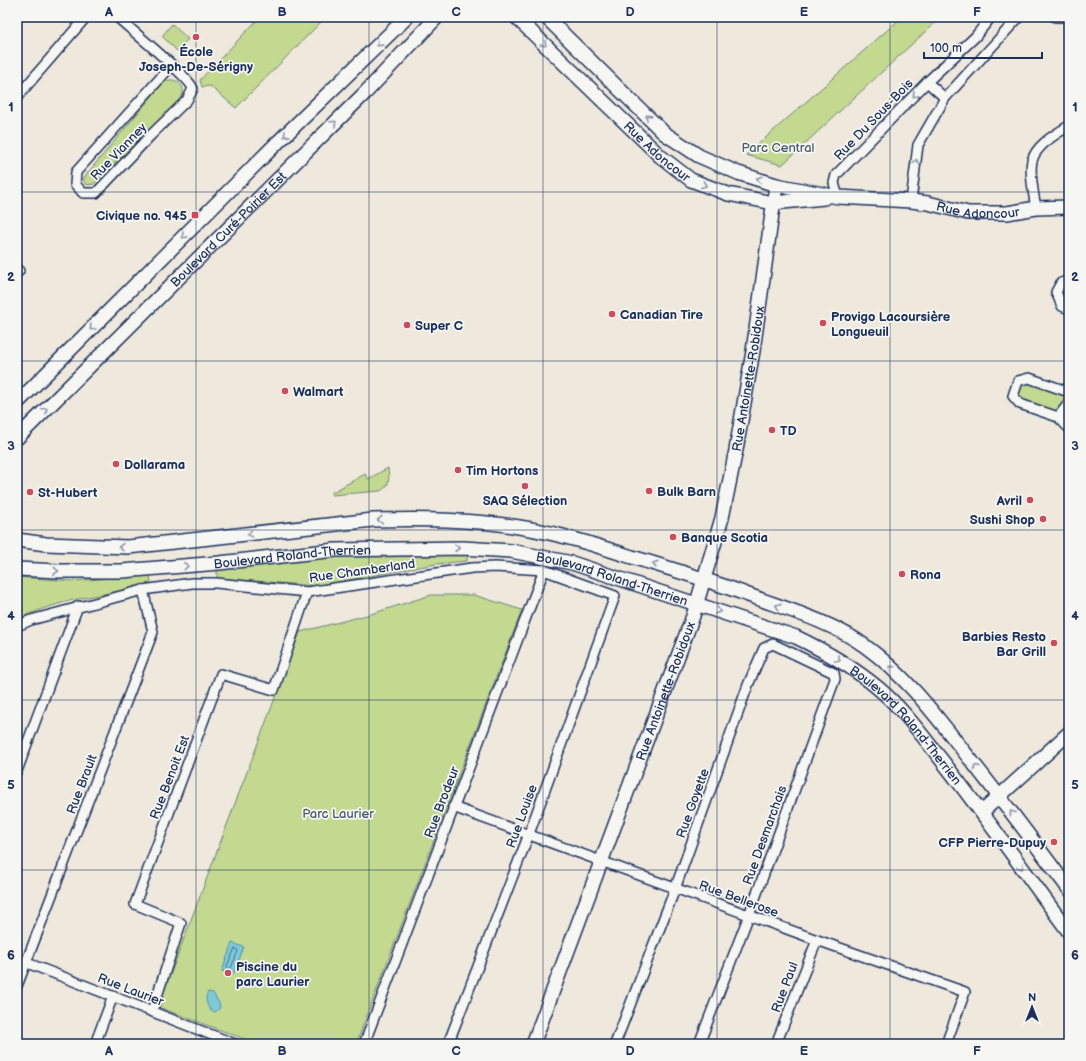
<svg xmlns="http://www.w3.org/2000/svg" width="1086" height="1061" font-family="'Balsamiq Sans',sans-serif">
  <rect width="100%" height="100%" fill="#eee9dc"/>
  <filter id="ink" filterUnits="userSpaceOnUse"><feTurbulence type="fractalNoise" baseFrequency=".025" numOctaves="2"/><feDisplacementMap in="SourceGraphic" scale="8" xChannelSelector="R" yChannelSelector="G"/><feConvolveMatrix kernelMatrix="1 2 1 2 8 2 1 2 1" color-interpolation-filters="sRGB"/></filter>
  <g filter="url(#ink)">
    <g fill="#c2d98f" stroke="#6e8476">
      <polygon points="260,17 326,17 236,108 210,86 202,87 200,80"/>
      <polygon points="902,17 941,17 782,165 746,155"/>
      <polygon points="172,24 188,39 177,51 162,36"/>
      <path d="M169,80C180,79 187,89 181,98L94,184L87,185L83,181L85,176L163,83Z"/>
      <polygon points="1029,380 1069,395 1069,399 1057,414 1021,402 1016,396 1020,383"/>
      <path d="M388,468C389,478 391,486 380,491L332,495L331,493L365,474L368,479Z"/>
      <polygon points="468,552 467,561 436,564 316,586 217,578 217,569 322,556"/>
      <path d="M150,575L151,584C125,591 99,594 73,600C53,605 35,611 17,619V577L74,581Z"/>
      <polygon points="431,595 474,595 522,610 356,1044 258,1044 158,1007 300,632 371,614"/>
    </g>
    <g fill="#7dcbda" stroke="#568da8">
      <polygon points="232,943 244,947 233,975 222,971"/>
      <path d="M208,992L213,993L219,1003L220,1008L215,1012L211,1011C207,1006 204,998 208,992Z"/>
    </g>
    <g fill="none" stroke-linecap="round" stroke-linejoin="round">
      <polygon stroke="#426d90" stroke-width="1" points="235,949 237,949 238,951 231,968 229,969 227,967"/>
      <g stroke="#1b2f5e" stroke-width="12">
        <g id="street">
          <path d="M117,17C129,28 191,78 193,89L187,100L151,135L96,193H83L75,184L76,172L172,65"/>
          <polyline points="1055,17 1064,17"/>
          <polyline points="927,82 945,98"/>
          <polyline points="17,97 86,17"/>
          <polyline points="838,197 834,183 836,175 927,82 975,37 991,17"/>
          <polyline points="911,201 918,145 945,98 1019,17"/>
          <path d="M1036,208C1034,196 1029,173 1032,161C1036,145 1056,134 1069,126"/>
          <polyline points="17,269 19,271 17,273"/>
          <polyline points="1069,280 1061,283 1056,292 1062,306 1069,309"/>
          <polyline points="1069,392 1029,378 1018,381 1013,396 1020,404 1058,417 1069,428"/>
          <polyline points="1058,417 1069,403"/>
          <polyline points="17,626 31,620 143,590 192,583 216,583 307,592 472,568 495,567 544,570 615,596 529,834 448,1044"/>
          <polyline points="17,771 78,606"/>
          <polyline points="453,807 817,940 965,992 946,1044"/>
          <polyline points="17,959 235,1044"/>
          <polyline points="17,986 153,632 143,590"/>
          <polyline points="152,1011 181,923 135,904 221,674 274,690 307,592"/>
          <polyline points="95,1044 113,996"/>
          <polyline points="364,1044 544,570"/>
          <polyline points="615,1044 675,889 748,685 764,648 773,644 834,673 835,679 749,915 699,1044"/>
          <polyline points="776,1044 817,940"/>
        </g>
      </g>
      <g stroke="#1b2f5e" stroke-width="16">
        <g id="secondary">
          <path id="s1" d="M516,17L660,156L691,180L728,194L773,203L824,198"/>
          <path id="s2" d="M546,17L664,133L699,156L738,173L776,185L838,197L911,201L928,203L968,213H1007L1036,208L1069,207"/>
          <polyline points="17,403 274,146 407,17"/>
          <path id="s3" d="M17,438L366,92L437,17"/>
          <path d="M17,540L46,544L128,547L373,520C422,519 471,519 519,527C558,533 595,545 632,557C672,569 712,581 751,596C789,610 832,622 865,646C908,677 938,719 970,759C1004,802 1036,845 1069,889"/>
          <path id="s4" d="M17,569L59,571H122L219,563L335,550L463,548L511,551L572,563L796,637C825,651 853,667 878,688C902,708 921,734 940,758C985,815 1026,874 1069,932"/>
          <polyline points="982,812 1069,733"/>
          <path id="s5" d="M533,1044L693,616L722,518L736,450L753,351L776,185"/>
        </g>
      </g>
      <use href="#street" stroke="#f6f6f2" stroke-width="9"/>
      <use href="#secondary" stroke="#f6f6f2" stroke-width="13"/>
    </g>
    <defs><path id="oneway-chevron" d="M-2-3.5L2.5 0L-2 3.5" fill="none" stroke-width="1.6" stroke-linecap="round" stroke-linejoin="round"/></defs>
    <g stroke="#8892a8">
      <use href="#oneway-chevron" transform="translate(379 44) rotate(136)"/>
      <use href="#oneway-chevron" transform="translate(544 44) rotate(44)"/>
      <use href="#oneway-chevron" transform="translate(915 95) rotate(134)"/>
      <use href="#oneway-chevron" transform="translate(648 117) rotate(-136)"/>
      <use href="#oneway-chevron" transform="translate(334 123) rotate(-44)"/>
      <use href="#oneway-chevron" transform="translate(286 135) rotate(136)"/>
      <use href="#oneway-chevron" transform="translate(916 162) rotate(-83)"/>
      <use href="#oneway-chevron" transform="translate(759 179) rotate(-163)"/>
      <use href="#oneway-chevron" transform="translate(704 185) rotate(21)"/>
      <use href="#oneway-chevron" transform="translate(184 236) rotate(135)"/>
      <use href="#oneway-chevron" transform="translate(92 328) rotate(135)"/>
      <use href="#oneway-chevron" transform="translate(45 410) rotate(-45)"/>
      <use href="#oneway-chevron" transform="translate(380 520) rotate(178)"/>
      <use href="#oneway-chevron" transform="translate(250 534) rotate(173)"/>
      <use href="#oneway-chevron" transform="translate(121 547) rotate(-179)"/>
      <use href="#oneway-chevron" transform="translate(457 548)"/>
      <use href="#oneway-chevron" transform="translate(655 564) rotate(-163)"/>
      <use href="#oneway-chevron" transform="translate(186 566) rotate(-5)"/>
      <use href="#oneway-chevron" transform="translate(56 571) rotate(2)"/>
      <use href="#oneway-chevron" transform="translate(778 606) rotate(-160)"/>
      <use href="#oneway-chevron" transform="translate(718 611) rotate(19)"/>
      <use href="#oneway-chevron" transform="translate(838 659) rotate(30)"/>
      <use href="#oneway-chevron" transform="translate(891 668) rotate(-138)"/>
      <use href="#oneway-chevron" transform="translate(976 767) rotate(-128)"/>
      <use href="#oneway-chevron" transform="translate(1012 813) rotate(-127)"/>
      <use href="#oneway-chevron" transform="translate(1021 867) rotate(55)"/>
    </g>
  </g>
  <path fill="none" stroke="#1b2f5e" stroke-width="1" stroke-opacity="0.55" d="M196,17V1044M369,17V1044M543,17V1044M717,17V1044M890,17V1044M17,192H1069M17,361H1069M17,530H1069M17,700H1069M17,870H1069"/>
  <g fill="#d1495b" stroke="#f6f6f2" stroke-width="1.5">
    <circle cx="196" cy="37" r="4"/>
    <rect x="191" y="211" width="8" height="8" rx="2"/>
    <circle cx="612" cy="314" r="4"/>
    <circle cx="823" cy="323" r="4"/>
    <circle cx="407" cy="325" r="4"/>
    <circle cx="285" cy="391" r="4"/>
    <circle cx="772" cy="430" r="4"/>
    <circle cx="116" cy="464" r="4"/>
    <circle cx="458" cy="470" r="4"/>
    <circle cx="525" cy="486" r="4"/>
    <circle cx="649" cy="491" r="4"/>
    <circle cx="30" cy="492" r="4"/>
    <circle cx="1030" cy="500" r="4"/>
    <circle cx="1043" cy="519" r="4"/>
    <circle cx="673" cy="537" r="4"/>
    <circle cx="902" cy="574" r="4"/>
    <circle cx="1054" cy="643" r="4"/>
    <circle cx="1054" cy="842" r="4"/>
    <circle cx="228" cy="973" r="4"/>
  </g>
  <g text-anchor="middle" stroke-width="3.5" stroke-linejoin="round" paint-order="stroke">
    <g font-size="13" font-weight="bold" fill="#1b2f5e" stroke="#f6f6f2" text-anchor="start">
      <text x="196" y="56" text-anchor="middle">École<tspan x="196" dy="15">Joseph-De-Sérigny</tspan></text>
      <text x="187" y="220" text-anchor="end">Civique no. 945</text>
      <text x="620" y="319">Canadian Tire</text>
      <text x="831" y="321">Provigo Lacoursière<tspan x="831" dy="15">Longueuil</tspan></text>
      <text x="415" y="330">Super C</text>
      <text x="293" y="396">Walmart</text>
      <text x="780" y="435">TD</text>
      <text x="124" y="469">Dollarama</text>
      <text x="466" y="475">Tim Hortons</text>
      <text x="657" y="496">Bulk Barn</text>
      <text x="38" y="497">St-Hubert</text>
      <text x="525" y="505" text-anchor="middle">SAQ Sélection</text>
      <text x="1022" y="505" text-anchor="end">Avril</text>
      <text x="1035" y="524" text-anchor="end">Sushi Shop</text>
      <text x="681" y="542">Banque Scotia</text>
      <text x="910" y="579">Rona</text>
      <text x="1046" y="641" text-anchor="end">Barbies Resto<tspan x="1046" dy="15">Bar Grill</tspan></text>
      <text x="1046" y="847" text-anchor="end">CFP Pierre-Dupuy</text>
      <text x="236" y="971">Piscine du<tspan x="236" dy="15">parc Laurier</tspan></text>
    </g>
    <g font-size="13" fill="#1b2f5e" stroke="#f6f6f2">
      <text transform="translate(873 119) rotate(-46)" y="5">Rue Du Sous-Bois</text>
      <text dy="5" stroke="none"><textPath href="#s1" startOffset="195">Rue Adoncour</textPath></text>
      <text transform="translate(118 151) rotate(-46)" y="5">Rue Vianney</text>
      <text dy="5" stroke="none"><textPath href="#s2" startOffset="494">Rue Adoncour</textPath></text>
      <text dy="5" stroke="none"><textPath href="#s3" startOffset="297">Boulevard Curé-Poirier Est</textPath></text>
      <text dy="5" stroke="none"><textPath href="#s5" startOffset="701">Rue Antoinette-Robidoux</textPath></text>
      <text dy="5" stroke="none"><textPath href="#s4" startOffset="276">Boulevard Roland-Therrien</textPath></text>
      <text transform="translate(362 570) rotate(-8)" y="5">Rue Chamberland</text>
      <text dy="5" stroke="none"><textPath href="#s4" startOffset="600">Boulevard Roland-Therrien</textPath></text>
      <text dy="5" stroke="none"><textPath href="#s5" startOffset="377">Rue Antoinette-Robidoux</textPath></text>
      <text dy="5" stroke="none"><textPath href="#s4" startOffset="936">Boulevard Roland-Therrien</textPath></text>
      <text transform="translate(169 777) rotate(-69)" y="5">Rue Benoit Est</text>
      <text transform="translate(81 784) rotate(-69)" y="5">Rue Brault</text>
      <text transform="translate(441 802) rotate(-69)" y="5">Rue Brodeur</text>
      <text transform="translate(692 803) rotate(-70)" y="5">Rue Goyette</text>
      <text transform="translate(521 816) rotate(-70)" y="5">Rue Louise</text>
      <text transform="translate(764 835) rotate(-70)" y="5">Rue Desmarchais</text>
      <text transform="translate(739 898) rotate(20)" y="5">Rue Bellerose</text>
      <text transform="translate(784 987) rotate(-69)" y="5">Rue Paul</text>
      <text transform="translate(131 989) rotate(21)" y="5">Rue Laurier</text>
    </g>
    <g font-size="13" fill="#455a6a" stroke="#f6f6f2">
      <text x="778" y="152">Parc Central</text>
      <text x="338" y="818">Parc Laurier</text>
    </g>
  </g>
  <rect width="1086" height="1061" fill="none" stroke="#f6f6f2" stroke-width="44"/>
  <g transform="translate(1032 1007)" stroke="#f6f6f2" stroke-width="3" paint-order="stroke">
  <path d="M0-3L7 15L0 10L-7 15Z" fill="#1b2f5e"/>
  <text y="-6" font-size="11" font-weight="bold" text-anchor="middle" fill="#1b2f5e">N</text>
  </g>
  <path d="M924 52v6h118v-6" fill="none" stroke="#1b2f5e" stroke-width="2"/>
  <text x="930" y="52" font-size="12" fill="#1b2f5e" stroke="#f6f6f2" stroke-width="3" paint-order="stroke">100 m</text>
  <rect x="22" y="22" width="1042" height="1017" fill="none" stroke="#1b2f5e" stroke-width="1.5"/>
  <g font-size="13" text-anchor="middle" font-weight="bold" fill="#1b2f5e">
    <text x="109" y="16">A</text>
    <text x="282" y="16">B</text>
    <text x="456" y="16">C</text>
    <text x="630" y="16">D</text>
    <text x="804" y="16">E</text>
    <text x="977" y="16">F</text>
    <text x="11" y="111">1</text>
    <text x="1075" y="111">1</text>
    <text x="11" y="281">2</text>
    <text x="1075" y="281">2</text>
    <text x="11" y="450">3</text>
    <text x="1075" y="450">3</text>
    <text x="11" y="620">4</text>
    <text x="1075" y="620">4</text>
    <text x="11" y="789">5</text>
    <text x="1075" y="789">5</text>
    <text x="11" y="959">6</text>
    <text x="1075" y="959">6</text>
    <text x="109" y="1055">A</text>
    <text x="282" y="1055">B</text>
    <text x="456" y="1055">C</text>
    <text x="630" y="1055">D</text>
    <text x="804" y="1055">E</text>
    <text x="977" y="1055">F</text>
  </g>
</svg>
